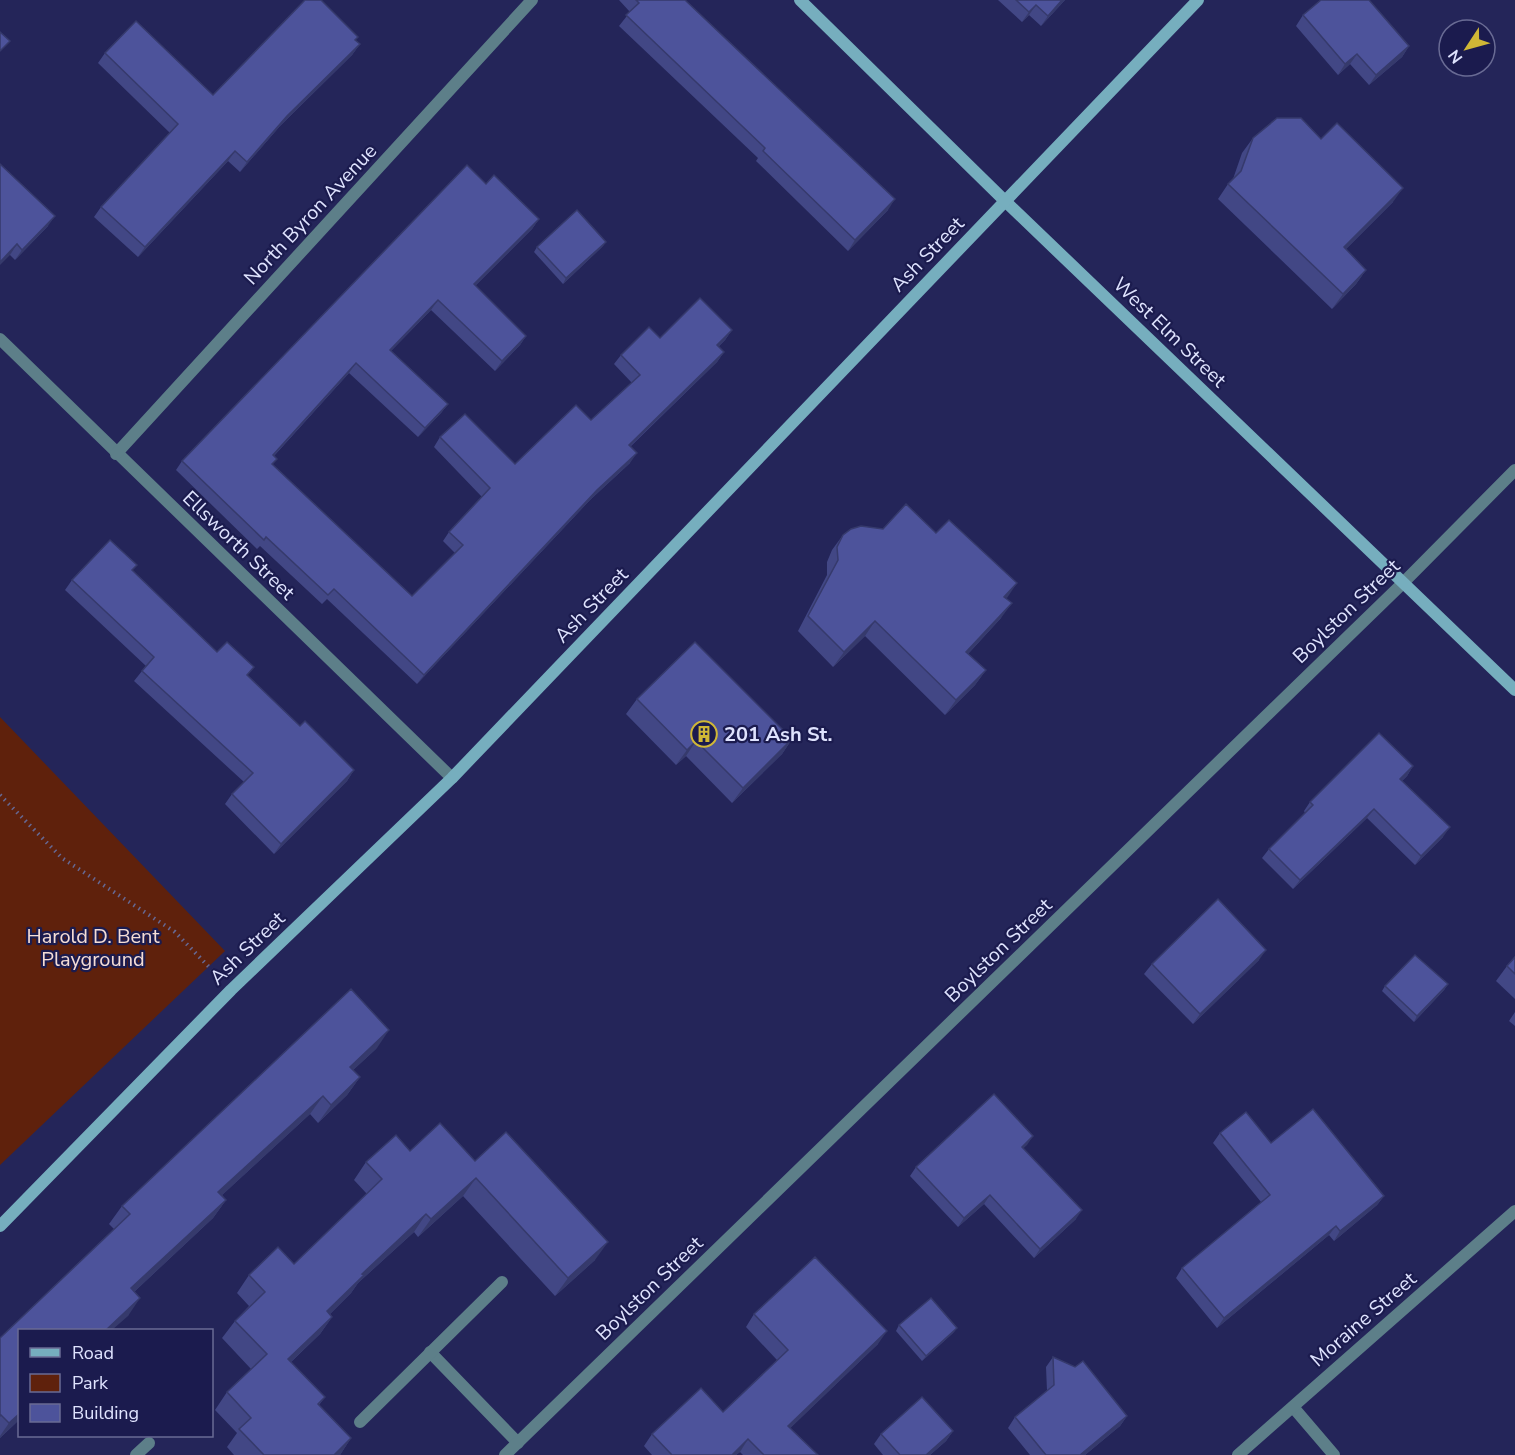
<svg xmlns="http://www.w3.org/2000/svg" width="1515" height="1455" font-family="'Nunito Sans',sans-serif">
  <rect width="100%" height="100%" fill="#242559"/>
  <polygon fill="#5f210c" points="0,717 225,951 0,1165"/>
  <g fill="none" stroke-linecap="round" stroke-linejoin="round">
    <polyline stroke="#666893" stroke-width="4" stroke-dasharray="1.5 4.5" stroke-linecap="butt" points="0,795 62,858 175,932 212,970"/>
    <g stroke="#5d7f89" stroke-width="12">
      <polyline points="430,1352 518,1443"/>
      <polyline points="1293,1407 1334,1455"/>
      <polyline points="360,1422 502,1282"/>
      <polyline points="136,1455 149,1443"/>
    </g>
    <g stroke="#5d7f89" stroke-width="12">
      <polyline points="0,339 452,778"/>
      <polyline points="116,454 532,0"/>
      <polyline points="505,1455 1403,583 1515,470"/>
      <polyline points="1238,1455 1515,1211"/>
    </g>
    <g stroke="#76aebe" stroke-width="12">
      <polyline points="800,0 1005,201 1515,690"/>
      <polyline points="0,1226 231,990 452,778 1198,0"/>
    </g>
  </g>
  <g fill="#424785">
    <polygon points="619,0 685,0 888,210 848,251 756,161 758,158 619,26 630,12"/>
    <polygon points="998,0 1065,0 1041,26 1029,15 1022,22"/>
    <polygon points="1303,15 1409,46 1402,57 1369,85 1350,64 1338,75 1296,26"/>
    <polygon points="355,41 360,44 352,55 280,126 240,172 228,161 138,257 94,217 101,207 170,133 98,63 105,53 213,95"/>
    <polygon points="1253,138 1321,139 1393,202 1346,249 1366,270 1356,284 1332,309 1218,199 1228,184 1233,179 1242,153"/>
    <polygon points="0,164 48,226 15,260 10,255"/>
    <polygon points="486,184 539,219 532,229 475,286 526,336 520,345 495,371 431,310 391,351 448,404 441,413 418,437 349,373 274,456 273,465 412,596 455,553 443,541 449,532 482,497 434,447 440,437 515,464 591,420 632,383 614,364 621,355 660,338 732,330 725,340 718,347 724,352 717,362 630,447 630,463 590,500 417,684 327,599 322,604 260,546 257,549 176,470 182,461"/>
    <polygon points="606,242 602,247 563,284 534,252 537,247"/>
    <polygon points="843,535 1006,599 1001,618 968,654 986,670 975,685 945,715 865,636 833,667 798,631 827,575 827,562 832,550"/>
    <polygon points="133,571 217,652 248,676 300,726 354,770 347,781 274,854 225,804 232,794 244,782 134,681 146,666 65,590 72,580"/>
    <polygon points="637,699 792,739 782,754 732,803 686,756 676,765 626,714"/>
    <polygon points="1413,766 1407,776 1402,781 1443,837 1415,865 1367,818 1293,889 1262,858 1269,849 1305,813 1304,811 1310,802"/>
    <polygon points="1515,957 1515,999 1496,981 1507,966"/>
    <polygon points="1259,960 1193,1024 1144,974 1152,964"/>
    <polygon points="1448,984 1444,990 1414,1022 1382,991 1385,986"/>
    <polygon points="1515,1012 1515,1026 1509,1021"/>
    <polygon points="377,1048 353,1070 360,1077 347,1095 318,1123 310,1114 222,1195 226,1200 213,1218 135,1291 128,1316 20,1330 20,1419 0,1438 0,1338 114,1229 109,1224 122,1206"/>
    <polygon points="1220,1133 1271,1143 1384,1196 1377,1205 1334,1241 1329,1235 1217,1328 1176,1278 1182,1268 1261,1202 1213,1143"/>
    <polygon points="1033,1136 1023,1148 1076,1219 1034,1258 984,1204 958,1227 910,1176 916,1167"/>
    <polygon points="410,1151 475,1161 595,1260 555,1296 463,1196 418,1237 414,1232 358,1283 351,1293 330,1314 332,1317 320,1334 291,1362 325,1397 319,1405 351,1438 340,1455 234,1455 227,1447 237,1433 215,1410 227,1392 251,1369 222,1338 235,1321 249,1306 237,1293 249,1275 294,1264 367,1194 354,1180 366,1162"/>
    <polygon points="754,1314 878,1344 790,1428 818,1455 743,1455 740,1452 736,1455 652,1455 644,1446 652,1434 723,1412 777,1360 746,1327"/>
    <polygon points="899,1325 957,1328 953,1333 922,1361 896,1331"/>
    <polygon points="1053,1357 1127,1416 1120,1426 1085,1455 1030,1455 1008,1428 1015,1417 1047,1391 1046,1367"/>
    <polygon points="953,1431 946,1441 930,1455 883,1455 874,1444 881,1434"/>
  </g>
  <g fill="#363a6c">
    <polygon points="1062,0 1065,0 1041,26 1048,16"/>
    <polygon points="1036,5 1029,15 1022,22 1029,12"/>
    <polygon points="360,44 352,55 280,126 240,172 247,162 287,116"/>
    <polygon points="1409,46 1402,57 1369,85 1376,75"/>
    <polygon points="1357,54 1350,64 1338,75 1345,64"/>
    <polygon points="235,151 228,161 138,257 145,247"/>
    <polygon points="1403,188 1393,202 1333,262 1344,247"/>
    <polygon points="895,199 888,210 848,251 855,240"/>
    <polygon points="55,216 48,226 15,260 22,250"/>
    <polygon points="539,219 532,229 467,294 474,284"/>
    <polygon points="606,242 602,247 563,284 566,278"/>
    <polygon points="17,244 10,255 0,265 0,262"/>
    <polygon points="1366,270 1356,284 1332,309 1343,294"/>
    <polygon points="438,300 431,310 383,359 390,350"/>
    <polygon points="732,330 725,340 710,355 717,345"/>
    <polygon points="526,336 520,345 495,371 502,361"/>
    <polygon points="724,352 717,362 622,454 629,445"/>
    <polygon points="356,363 349,373 266,464 273,455"/>
    <polygon points="448,404 441,413 418,437 425,428"/>
    <polygon points="637,453 630,463 590,500 417,684 424,675 597,490"/>
    <polygon points="1017,583 1007,598 1004,597"/>
    <polygon points="1012,603 1001,618 956,667 966,652"/>
    <polygon points="875,621 865,636 833,667 844,652"/>
    <polygon points="986,670 975,685 945,715 956,700"/>
    <polygon points="792,739 782,754 732,803 743,788"/>
    <polygon points="696,741 686,756 676,765 687,750"/>
    <polygon points="1413,766 1407,776 1394,788 1400,779"/>
    <polygon points="354,770 347,781 274,854 281,844"/>
    <polygon points="1374,809 1367,818 1293,889 1300,880"/>
    <polygon points="1450,827 1443,837 1415,865 1421,856"/>
    <polygon points="1266,950 1259,960 1193,1024 1200,1014"/>
    <polygon points="1448,984 1444,990 1414,1022 1417,1016"/>
    <polygon points="389,1030 377,1048 337,1085 350,1067"/>
    <polygon points="360,1077 347,1095 318,1123 331,1105"/>
    <polygon points="323,1096 310,1114 206,1210 218,1192"/>
    <polygon points="1033,1136 1027,1145 1015,1156 1022,1147"/>
    <polygon points="476,1178 463,1196 418,1237 431,1219"/>
    <polygon points="990,1195 984,1204 958,1227 964,1218"/>
    <polygon points="1384,1196 1377,1205 1334,1241 1340,1231"/>
    <polygon points="226,1200 213,1218 119,1306 131,1288"/>
    <polygon points="1082,1210 1076,1219 1034,1258 1040,1249"/>
    <polygon points="426,1214 414,1232 358,1283 351,1293 315,1329 327,1311 362,1274"/>
    <polygon points="1336,1226 1329,1235 1217,1328 1224,1318"/>
    <polygon points="608,1242 595,1260 555,1296 568,1278"/>
    <polygon points="140,1298 128,1316 112,1330 106,1330"/>
    <polygon points="332,1317 320,1334 276,1376 288,1359"/>
    <polygon points="957,1328 953,1333 922,1361 926,1356"/>
    <polygon points="887,1331 878,1344 780,1438 788,1426"/>
    <polygon points="20,1413 20,1419 0,1438 0,1436 9,1423"/>
    <polygon points="1127,1416 1120,1426 1085,1455 1080,1455"/>
    <polygon points="953,1431 946,1441 930,1455 926,1455"/>
    <polygon points="351,1438 340,1455 334,1455"/>
    <polygon points="748,1439 740,1452 736,1455 732,1455"/>
  </g>
  <g fill="#4d539b" stroke="#363a6c" stroke-width="1.5">
    <polygon points="305,0 321,0 358,37 355,40 360,44 287,116 247,162 235,151 145,247 101,207 178,124 105,53 136,21 213,95"/>
    <polygon points="636,0 685,0 895,199 855,240 763,151 765,148 626,15 639,3"/>
    <polygon points="1016,0 1062,0 1048,16 1036,5 1029,12"/>
    <polygon points="1321,0 1369,0 1409,46 1376,75 1357,54 1345,64 1303,15"/>
    <polygon points="0,32 10,41 0,51"/>
    <polygon points="1277,118 1301,118 1321,139 1337,123 1403,188 1344,247 1366,270 1343,294 1228,184 1241,171 1253,138"/>
    <polygon points="0,164 55,216 22,250 17,244 0,262"/>
    <polygon points="467,165 486,184 494,175 539,219 474,284 526,336 502,361 438,300 390,350 448,404 425,428 356,363 273,455 277,459 272,464 412,596 463,545 449,532 490,488 440,437 465,414 515,464 576,405 591,420 640,375 621,355 649,327 660,338 700,298 732,330 717,345 724,352 629,445 637,453 597,490 424,675 334,589 328,595 266,537 264,540 182,461"/>
    <polygon points="577,210 606,242 566,278 537,247"/>
    <polygon points="906,504 936,533 949,520 1017,583 1004,597 1012,603 966,652 986,670 956,700 875,621 844,652 808,616 838,560 837,547 843,535 851,529 861,526 883,529"/>
    <polygon points="110,540 137,565 132,570 217,652 227,642 254,667 247,675 300,726 305,721 354,770 281,844 232,794 253,773 142,671 154,657 72,580"/>
    <polygon points="695,642 792,739 743,788 696,741 687,750 637,699"/>
    <polygon points="1379,733 1413,766 1400,779 1450,827 1421,856 1374,809 1300,880 1269,849 1313,805 1310,802"/>
    <polygon points="1218,899 1266,950 1200,1014 1152,964"/>
    <polygon points="1415,955 1448,984 1417,1016 1385,986"/>
    <polygon points="1515,957 1515,974 1507,966"/>
    <polygon points="351,989 389,1030 350,1067 360,1077 331,1105 323,1096 218,1192 226,1200 131,1288 140,1298 106,1330 20,1330 20,1413 9,1423 1,1415 0,1416 0,1338 130,1214 122,1206"/>
    <polygon points="994,1094 1033,1136 1022,1147 1082,1210 1040,1249 990,1195 964,1218 916,1167"/>
    <polygon points="1313,1109 1384,1196 1340,1231 1336,1226 1224,1318 1182,1268 1270,1195 1220,1133 1246,1112 1271,1143"/>
    <polygon points="440,1123 475,1161 506,1132 608,1242 568,1278 476,1178 431,1219 426,1214 362,1274 364,1275 327,1311 332,1317 288,1359 325,1397 318,1404 351,1438 334,1455 264,1455 239,1429 251,1418 227,1392 267,1354 235,1321 265,1292 249,1275 278,1247 294,1264 382,1179 366,1162 396,1135 410,1151"/>
    <polygon points="815,1257 887,1331 788,1426 818,1455 764,1455 748,1439 732,1455 672,1455 652,1434 701,1388 723,1412 788,1350 754,1314"/>
    <polygon points="931,1298 957,1328 926,1356 899,1325"/>
    <polygon points="1053,1357 1075,1367 1083,1361 1127,1416 1080,1455 1046,1455 1015,1417 1054,1385"/>
    <polygon points="922,1397 953,1431 926,1455 900,1455 881,1434"/>
  </g>
  <defs>
    <g id="building-ring" transform="scale(1.35)"><circle r="9.5" fill="#1b1b4e" stroke="#d0b736" stroke-width="1.5"/><path d="M-4-6H4V6H1V3H-1V6H-4ZM-2.5-4.3h1.7v1.8h-1.7ZM.8-4.3h1.7v1.8H.8ZM-2.5-1h1.7V.8h-1.7ZM.8-1h1.7V.8H.8Z" fill="#d0b736"/></g>
  </defs>
  <g fill-rule="evenodd">
    <use href="#building-ring" x="704" y="734"/>
  </g>
  <g text-anchor="middle" stroke-width="4.5" stroke-linejoin="round" paint-order="stroke">
    <g font-size="20" fill="#dfe3fe" stroke="#1b1b4e">
      <text transform="translate(310 214) rotate(-47)" y="7">North Byron Avenue</text>
      <text transform="translate(927 254) rotate(-46)" y="7">Ash Street</text>
      <text transform="translate(1170 332) rotate(44)" y="7">West Elm Street</text>
      <text transform="translate(239 545) rotate(44)" y="7">Ellsworth Street</text>
      <text transform="translate(591 605) rotate(-46)" y="7">Ash Street</text>
      <text transform="translate(1346 611) rotate(-44)" y="7">Boylston Street</text>
      <text transform="translate(247 948) rotate(-44)" y="7">Ash Street</text>
      <text transform="translate(998 950) rotate(-44)" y="7">Boylston Street</text>
      <text transform="translate(649 1288) rotate(-44)" y="7">Boylston Street</text>
      <text transform="translate(1363 1319) rotate(-41)" y="7">Moraine Street</text>
    </g>
    <g font-size="20" font-weight="bold" fill="#dfe3fe" stroke="#1b1b4e" text-anchor="start">
      <text x="724" y="741">201 Ash St.</text>
    </g>
    <g font-size="20" fill="#f5ddd5" stroke="#1b1b4e">
      <text x="93" y="943">Harold D. Bent<tspan x="93" dy="23">Playground</tspan></text>
    </g>
  </g>
  <rect x="18" y="1329" width="195" height="108" fill="#1b1b4e" stroke="#696b94" stroke-width="1.5"/>
  <rect x="30" y="1348" width="30" height="9" fill="#76aebe" stroke="#696b94" stroke-width="1.5"/>
  <text x="72" y="1359" font-size="18" fill="#dfe3fe">Road</text>
  <rect x="30" y="1374" width="30" height="18" fill="#5f210c" stroke="#696b94" stroke-width="1.5"/>
  <text x="72" y="1389" font-size="18" fill="#dfe3fe">Park</text>
  <rect x="30" y="1404" width="30" height="18" fill="#4d539b" stroke="#696b94" stroke-width="1.5"/>
  <text x="72" y="1419" font-size="18" fill="#dfe3fe">Building</text>
  <g transform="translate(1467 48) rotate(234)"><circle r="28" fill="#1b1b4e" stroke="#696b94" stroke-width="1.5"/>
  <path d="M0-4.5L10 22L0 15L-10 22Z" fill="#d0b736"/>
  <text y="-9" font-size="16" font-weight="bold" text-anchor="middle" fill="#dfe3fe">N</text>
  </g>
</svg>
